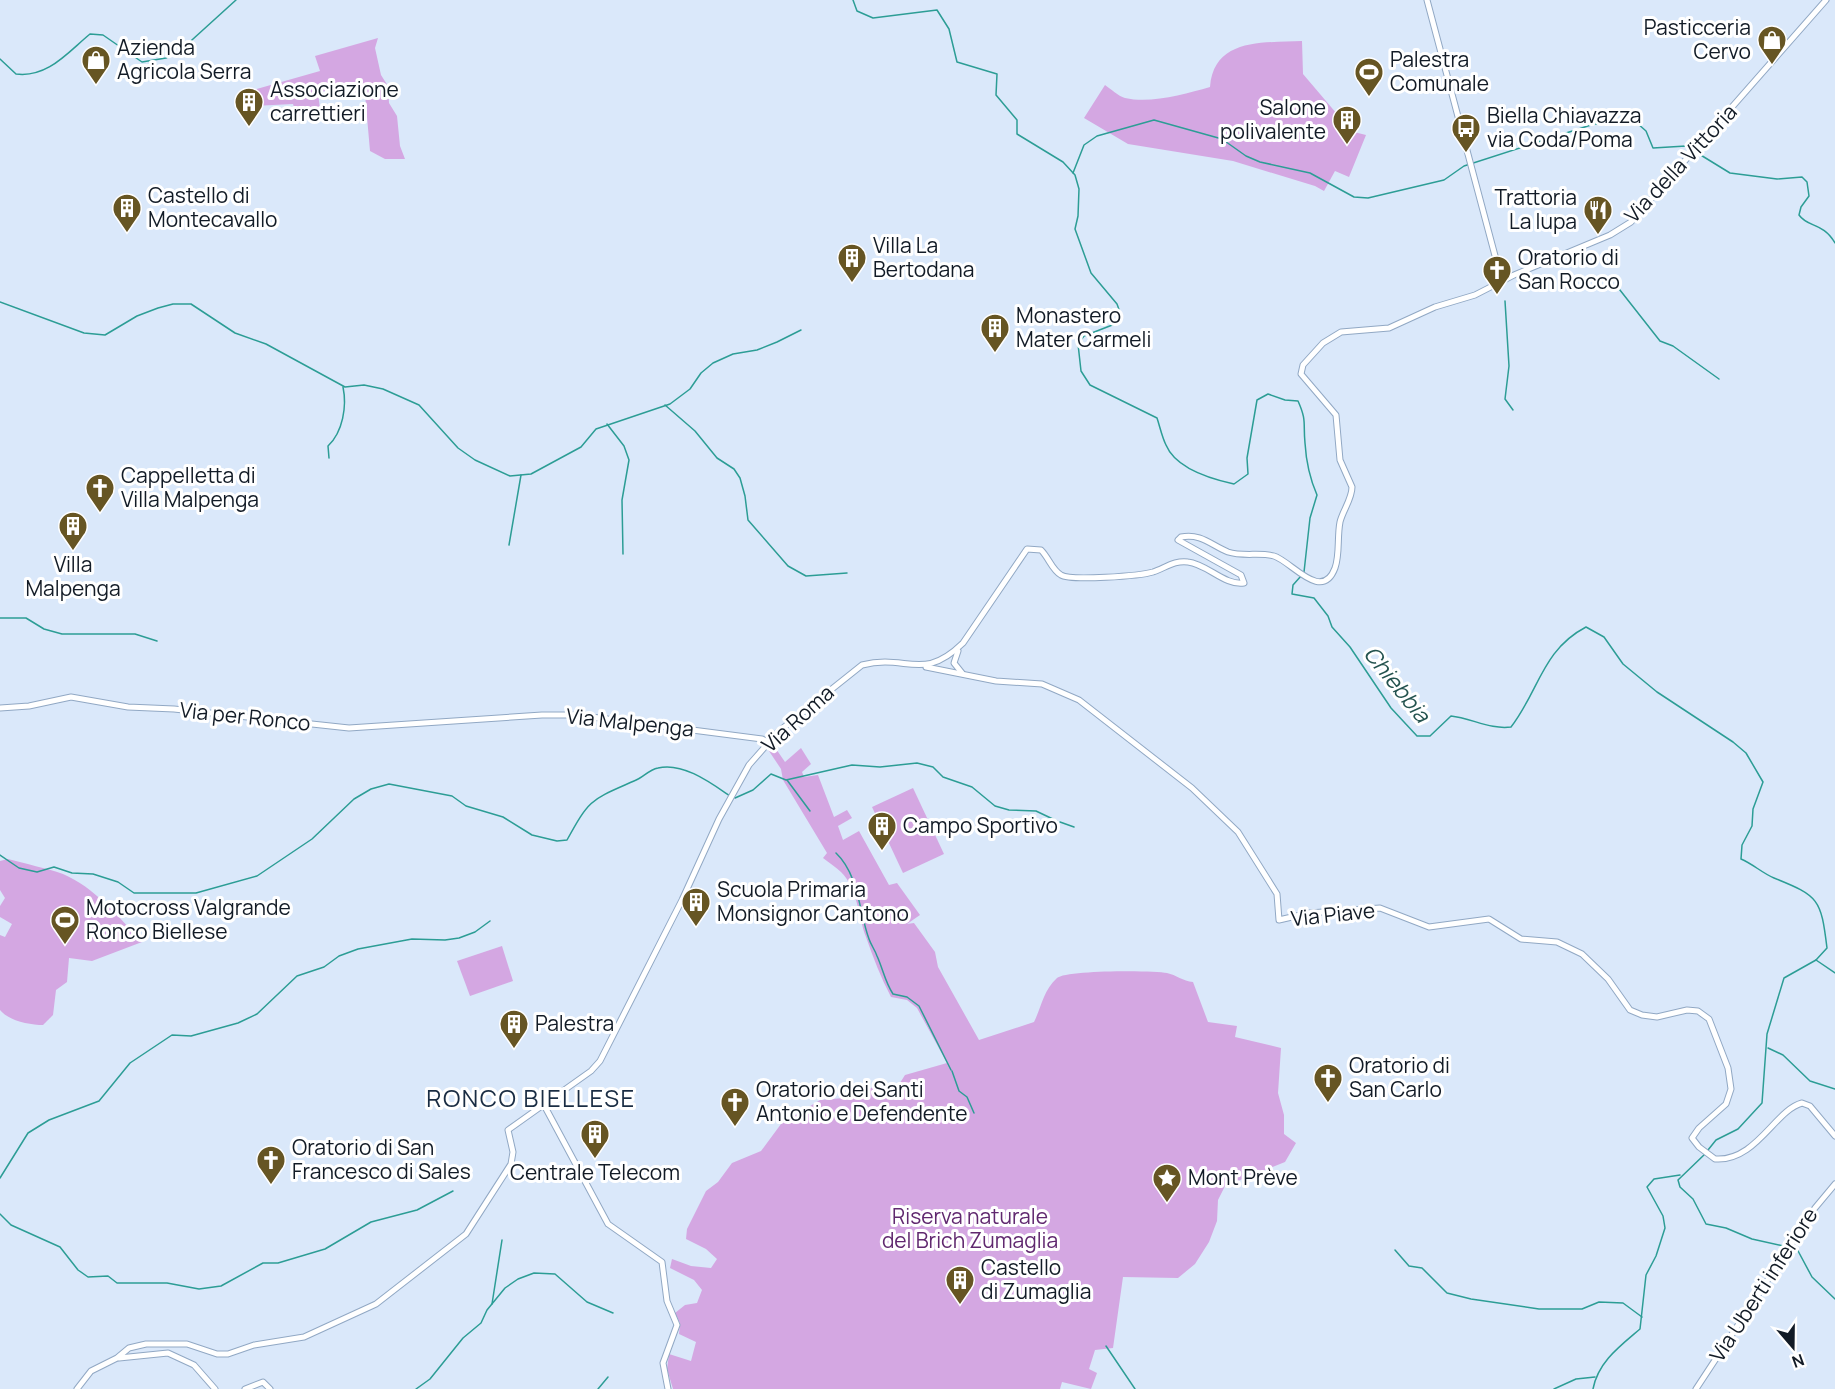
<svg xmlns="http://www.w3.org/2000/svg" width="1835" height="1389" font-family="Manrope,sans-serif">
  <rect width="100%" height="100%" fill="#dae8fa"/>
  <g fill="#d4a7e2">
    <polygon points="378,38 375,48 381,75 388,86 389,103 397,116 400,146 405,159 385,159 370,151 365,94 351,96 347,85 318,93 320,109 297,117 293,104 254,106 253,90 320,71 315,56"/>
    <path d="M1302,41L1303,74L1337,114L1342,129L1366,135L1349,177L1335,171L1324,191L1315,186L1233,161L1128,144L1084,118L1105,85C1111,89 1118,96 1125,98C1151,104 1185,94 1210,87C1214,37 1265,43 1302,41Z"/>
    <path d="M772,743L785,762L801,748L811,764L802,772L804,777L818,775L834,817L847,810L852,818L838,826L843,840L859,831L889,885L897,883L920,915L907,924L914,923L935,952L938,967L979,1040L1034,1022C1042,1006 1043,991 1057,978C1065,970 1154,970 1167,973C1176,975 1183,981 1193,982L1208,1022L1237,1026L1235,1037L1281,1048L1278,1093L1284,1115V1134L1296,1143L1285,1162L1225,1186L1218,1200L1217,1221L1209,1242L1195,1264L1178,1278L1123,1277L1113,1348L1095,1350L1089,1369L1097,1373L1091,1389L1062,1382L1060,1389H673L667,1369L669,1354L691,1361L696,1342L679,1334L680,1323L675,1313L685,1305L697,1303L702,1290L694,1280L670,1268L672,1259L691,1266L711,1268L717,1259L706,1249L686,1239L687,1229L706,1191L718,1182L732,1163L761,1151L781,1124L820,1100L844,1098L879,1085L898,1086L905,1075L947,1063L917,1008L907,1000L891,997C881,978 873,957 866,937C858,916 858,889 841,872C836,867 829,863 823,858L827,853L783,780L781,769L767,748Z"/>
    <polygon points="913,788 944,854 903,873 872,807"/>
    <path d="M8,859C26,864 46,868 63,874C94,887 119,917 142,942L92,961L69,958L67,982L56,990L53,1015L43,1025C30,1025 9,1021 0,1010V935L5,937L12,924L0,917V906L5,898L0,890V861Z"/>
    <polygon points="502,946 513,981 470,996 457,961"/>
  </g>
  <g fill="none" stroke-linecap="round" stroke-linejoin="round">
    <g stroke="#2c9d95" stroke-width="1.5">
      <path d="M853,0L857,11L873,18L937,10L949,29L957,62L997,74L996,95L1017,120V134L1063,162L1075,175L1079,189L1078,216L1075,229L1091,273L1117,304L1121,315L1120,322L1084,336L1078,344L1081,371L1090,385L1157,418C1160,427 1162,437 1166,445C1176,469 1211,479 1234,484L1248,474L1247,458L1257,400L1268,394L1285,400L1298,401C1307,421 1303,423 1305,443C1306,460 1310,479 1317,495L1310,518L1304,572"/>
      <path d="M0,59L16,74C48,78 68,52 90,34L103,35L142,62L166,58L182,49L236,0"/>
      <path d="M1073,173L1084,145L1097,136L1154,120L1222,139L1246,156L1260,162L1310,173L1354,197L1368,198L1444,180L1464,166L1594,124L1637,123L1646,131L1653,148L1686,146L1730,173L1777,179L1802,177L1807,182L1809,196L1801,207L1799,215C1808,228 1823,222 1835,243"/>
      <polyline points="1616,285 1660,341 1673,346 1719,379"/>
      <polyline points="1505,301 1509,366 1505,399 1513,410"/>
      <polyline points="0,302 84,333 105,335 137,316 158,308 173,304 191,304 235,333 266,344 345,387 364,385 383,389 419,405 458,448 475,460 510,476 531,474 581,447 596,429 670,404 690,389 701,373 713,363 733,354 757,350 777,342 801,330"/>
      <polyline points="665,405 695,431 717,458 734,469 740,478 745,496 748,520 788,566 806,576 847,573"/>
      <polyline points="607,424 624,446 629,460 622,500 623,554"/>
      <path d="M329,458L328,446C343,432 347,406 343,387"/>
      <polyline points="509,545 521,475"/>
      <path d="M1301,576L1293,585L1292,594L1314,598L1328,616L1332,627L1350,647L1391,708L1417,736H1430L1451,716C1471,718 1491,730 1511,727C1539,691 1542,650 1586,627L1604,637L1623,664L1657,692L1733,742L1746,753L1763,782L1753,809L1752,826L1742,845L1741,859C1753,864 1762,873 1774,878C1819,896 1821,899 1827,948L1816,960L1784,978L1767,1034L1762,1103L1738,1129L1716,1140L1708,1150"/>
      <polyline points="0,618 26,618 44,629 62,634 135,634 157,641"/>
      <polyline points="787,780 810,811"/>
      <polyline points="735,798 753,790 771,774 786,780 852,765 880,767 917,763 933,767 943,777 972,787 995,806 1009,810 1036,811 1057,821"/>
      <polyline points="1060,822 1074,827"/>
      <path d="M836,853C859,875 859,912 869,939C871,945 875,950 877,956C883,969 885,982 893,994L907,997L919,1006L951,1070"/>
      <path d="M0,855L19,868L37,872L54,867L72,873L93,874L118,882L134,893H196L257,876L312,839L354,799L371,789L389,784L452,796L466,806L503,817L532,835L557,841L567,840C590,798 591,800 634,781C643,778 648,770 658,768C683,762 711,783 730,796"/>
      <polyline points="1816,960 1835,973"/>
      <polyline points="1768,1048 1783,1055 1810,1081 1835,1089"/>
      <polyline points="952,1071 959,1091 967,1097 974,1113"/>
      <polyline points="1705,1154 1678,1180 1680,1187 1693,1199 1706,1224 1726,1228 1752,1239 1797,1249 1812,1277 1835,1299"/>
      <polyline points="0,1178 28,1133 49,1120 99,1101 130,1063 172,1035 191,1036 238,1023 257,1014 297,976 324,967 339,956 358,949 412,939 445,940 459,938 475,932 490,921"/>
      <polyline points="0,1214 11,1225 60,1247 78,1270 88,1277 108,1276 117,1283 167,1283 199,1289 221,1286 263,1263 278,1263 325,1249 371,1222 417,1210 453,1191"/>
      <polyline points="1395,1250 1409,1266 1422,1268 1447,1293 1471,1299 1539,1309 1582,1309 1599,1302 1623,1303 1642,1317"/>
      <polyline points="492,1304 502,1240"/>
      <polyline points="1106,1346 1135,1389"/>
      <polyline points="416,1389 430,1379 463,1338 481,1323 487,1310 505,1288 518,1279 534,1273 555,1274 587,1302 613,1313"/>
      <polyline points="598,1389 608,1377"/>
      <polyline points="1554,1389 1576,1379 1595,1377"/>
      <path d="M1593,1389C1598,1362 1620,1346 1640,1329L1646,1275L1656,1256L1665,1228L1663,1216L1647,1187L1654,1179L1680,1175"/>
    </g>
    <g stroke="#91a8c4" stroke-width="7">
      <g id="secondary">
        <polyline points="1427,0 1502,282"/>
        <polyline points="958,651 954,663 962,673"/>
        <path d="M926,667L996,681L1042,684L1079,700L1192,788L1238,832L1277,894L1279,920L1309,913L1380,908L1429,927L1489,919L1521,939L1557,942L1582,954L1608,979L1630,1010L1642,1015L1657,1017L1687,1010L1698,1011L1709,1019L1728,1068L1731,1089L1726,1104L1699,1128L1692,1138L1699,1147L1715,1159C1756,1162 1775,1110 1802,1103L1810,1106L1835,1136"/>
        <polyline points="0,708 29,706 71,697 128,707 174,709 349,728 542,715 576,715 762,739 768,742"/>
        <polyline points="544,1105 608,1224 662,1262 667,1301 677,1325 663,1363 668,1389"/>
        <polyline points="119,1358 168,1353 194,1365 215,1389"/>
        <path d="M77,1389L91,1371L117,1358L129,1348L146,1344H187L217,1354H228L254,1345L304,1337L376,1304L466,1234L511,1164L513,1152L508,1130L591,1071L600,1061L682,900L719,819L749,765L778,732L862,665C907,653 922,683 963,643L1027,549L1041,550C1049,558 1052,570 1061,575C1070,581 1140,576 1153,572C1165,568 1175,560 1188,562C1207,564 1225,586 1244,583L1241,575L1178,540L1181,537C1201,533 1211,545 1228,552C1243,557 1260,552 1274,556C1291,561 1322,603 1335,568C1340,554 1337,537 1340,522C1343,510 1352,499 1352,487L1340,460L1336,415L1301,374L1303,365L1323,343L1341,332L1389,328L1435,307L1475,295L1514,275L1610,235L1631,222L1826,0"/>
        <polyline points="245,1389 263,1382 270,1389"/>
        <polyline points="1696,1389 1815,1208 1835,1184"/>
      </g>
    </g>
    <use href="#secondary" stroke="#fff" stroke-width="5"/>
  </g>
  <defs>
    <g id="shop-pin" transform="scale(1.5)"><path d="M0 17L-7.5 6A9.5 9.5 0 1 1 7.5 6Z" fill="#665523" stroke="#fff"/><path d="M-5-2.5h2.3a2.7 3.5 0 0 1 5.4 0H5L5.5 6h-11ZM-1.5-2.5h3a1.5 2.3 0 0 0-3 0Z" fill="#fff"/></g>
    <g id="stadium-pin" transform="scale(1.5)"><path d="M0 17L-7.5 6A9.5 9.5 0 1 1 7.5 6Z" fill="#665523" stroke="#fff"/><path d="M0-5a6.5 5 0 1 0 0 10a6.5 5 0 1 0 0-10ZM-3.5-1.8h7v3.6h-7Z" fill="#fff"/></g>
    <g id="building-pin" transform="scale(1.5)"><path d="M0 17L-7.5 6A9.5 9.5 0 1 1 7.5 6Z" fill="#665523" stroke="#fff"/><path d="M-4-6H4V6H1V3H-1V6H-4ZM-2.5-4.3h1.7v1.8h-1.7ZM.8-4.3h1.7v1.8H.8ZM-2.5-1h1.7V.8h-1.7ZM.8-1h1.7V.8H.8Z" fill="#fff"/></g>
    <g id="bus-pin" transform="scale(1.5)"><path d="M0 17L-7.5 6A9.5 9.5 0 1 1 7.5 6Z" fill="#665523" stroke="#fff"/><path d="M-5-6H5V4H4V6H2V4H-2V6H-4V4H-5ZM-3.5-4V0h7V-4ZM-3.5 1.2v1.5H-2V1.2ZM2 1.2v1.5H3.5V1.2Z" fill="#fff"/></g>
    <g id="restaurant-pin" transform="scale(1.5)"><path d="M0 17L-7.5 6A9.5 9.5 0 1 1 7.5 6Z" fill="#665523" stroke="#fff"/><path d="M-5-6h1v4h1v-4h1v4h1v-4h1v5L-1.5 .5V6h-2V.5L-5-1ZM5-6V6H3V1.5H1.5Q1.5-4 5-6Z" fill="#fff"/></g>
    <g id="church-pin" transform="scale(1.5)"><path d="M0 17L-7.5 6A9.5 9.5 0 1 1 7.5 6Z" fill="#665523" stroke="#fff"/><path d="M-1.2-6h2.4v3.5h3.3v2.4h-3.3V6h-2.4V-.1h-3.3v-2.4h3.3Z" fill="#fff"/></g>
    <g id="sight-pin" transform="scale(1.5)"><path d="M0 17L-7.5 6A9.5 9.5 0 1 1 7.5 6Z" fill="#665523" stroke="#fff"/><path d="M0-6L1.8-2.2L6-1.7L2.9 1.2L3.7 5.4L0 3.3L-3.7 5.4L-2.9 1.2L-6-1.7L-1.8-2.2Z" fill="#fff"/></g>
  </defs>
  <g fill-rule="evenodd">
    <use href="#shop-pin" x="1772" y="40"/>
    <use href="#shop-pin" x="96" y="60"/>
    <use href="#stadium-pin" x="1369" y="72"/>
    <use href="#building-pin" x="249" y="102"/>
    <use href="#building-pin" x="1347" y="120"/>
    <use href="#bus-pin" x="1466" y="128"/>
    <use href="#building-pin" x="127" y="208"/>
    <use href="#restaurant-pin" x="1598" y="210"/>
    <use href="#building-pin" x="852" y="258"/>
    <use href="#church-pin" x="1497" y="270"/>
    <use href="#building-pin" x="995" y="328"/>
    <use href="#church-pin" x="100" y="488"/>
    <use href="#building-pin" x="73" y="526"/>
    <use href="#building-pin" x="882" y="826"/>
    <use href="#building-pin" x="696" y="902"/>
    <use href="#stadium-pin" x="65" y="920"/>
    <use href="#building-pin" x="514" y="1024"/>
    <use href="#church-pin" x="1328" y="1078"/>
    <use href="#church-pin" x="735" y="1102"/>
    <use href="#building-pin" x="595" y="1134"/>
    <use href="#church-pin" x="271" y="1160"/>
    <use href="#sight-pin" x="1167" y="1178"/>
    <use href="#building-pin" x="960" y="1280"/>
  </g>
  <g text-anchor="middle" stroke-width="6" stroke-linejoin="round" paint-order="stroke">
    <g font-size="21" fill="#121b26" stroke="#fff" text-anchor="start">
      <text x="1751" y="35" text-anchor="end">Pasticceria<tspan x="1751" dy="24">Cervo</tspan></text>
      <text x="117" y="55">Azienda<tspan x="117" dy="24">Agricola Serra</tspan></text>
      <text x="1390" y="67">Palestra<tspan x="1390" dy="24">Comunale</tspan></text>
      <text x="270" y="97">Associazione<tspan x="270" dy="24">carrettieri</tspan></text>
      <text x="1326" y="115" text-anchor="end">Salone<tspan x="1326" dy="24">polivalente</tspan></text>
      <text x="1487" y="123">Biella Chiavazza<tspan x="1487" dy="24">via Coda/Poma</tspan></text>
      <text x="148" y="203">Castello di<tspan x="148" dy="24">Montecavallo</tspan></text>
      <text x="1577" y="205" text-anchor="end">Trattoria<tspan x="1577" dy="24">La lupa</tspan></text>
      <text x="873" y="253">Villa La<tspan x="873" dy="24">Bertodana</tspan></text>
      <text x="1518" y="265">Oratorio di<tspan x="1518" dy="24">San Rocco</tspan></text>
      <text x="1016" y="323">Monastero<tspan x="1016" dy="24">Mater Carmeli</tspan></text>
      <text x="121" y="483">Cappelletta di<tspan x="121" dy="24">Villa Malpenga</tspan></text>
      <text x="73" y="572" text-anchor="middle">Villa<tspan x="73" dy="24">Malpenga</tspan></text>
      <text x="903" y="833">Campo Sportivo</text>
      <text x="717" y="897">Scuola Primaria<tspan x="717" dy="24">Monsignor Cantono</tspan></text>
      <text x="86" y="915">Motocross Valgrande<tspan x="86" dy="24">Ronco Biellese</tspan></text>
      <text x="535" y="1031">Palestra</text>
      <text x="1349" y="1073">Oratorio di<tspan x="1349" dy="24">San Carlo</tspan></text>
      <text x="756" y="1097">Oratorio dei Santi<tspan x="756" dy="24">Antonio e Defendente</tspan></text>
      <text x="292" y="1155">Oratorio di San<tspan x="292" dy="24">Francesco di Sales</tspan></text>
      <text x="595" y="1180" text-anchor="middle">Centrale Telecom</text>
      <text x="1188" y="1185">Mont Prève</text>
      <text x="981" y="1275">Castello<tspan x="981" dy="24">di Zumaglia</tspan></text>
    </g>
    <g font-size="21" fill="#121b26" stroke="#fff">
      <text transform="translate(1681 164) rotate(-47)" y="7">Via della Vittoria</text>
      <text transform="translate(245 717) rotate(6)" y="7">Via per Ronco</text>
      <text transform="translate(798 719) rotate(-42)" y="7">Via Roma</text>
      <text transform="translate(630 723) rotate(6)" y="7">Via Malpenga</text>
      <text transform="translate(1333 915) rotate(-6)" y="7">Via Piave</text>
      <text transform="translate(1764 1285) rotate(-57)" y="7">Via Uberti inferiore</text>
    </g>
    <g font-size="21" fill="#60286f" stroke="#fff">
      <text x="970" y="1224">Riserva naturale<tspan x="970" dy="24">del Brich Zumaglia</tspan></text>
    </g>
    <g font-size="22" font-style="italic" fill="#24534f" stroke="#fff">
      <text transform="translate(1397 684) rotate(51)" y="8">Chiebbia</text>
    </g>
    <g font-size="24" letter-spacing="1.5" fill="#192c43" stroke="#fff">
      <text x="531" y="1107">RONCO BIELLESE</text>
    </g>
  </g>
  <g transform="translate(1793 1347) rotate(160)" stroke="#ffffff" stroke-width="4.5" paint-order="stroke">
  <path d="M0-4.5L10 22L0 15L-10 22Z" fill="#121b26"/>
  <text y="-9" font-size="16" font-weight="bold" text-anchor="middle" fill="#121b26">N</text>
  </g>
</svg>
